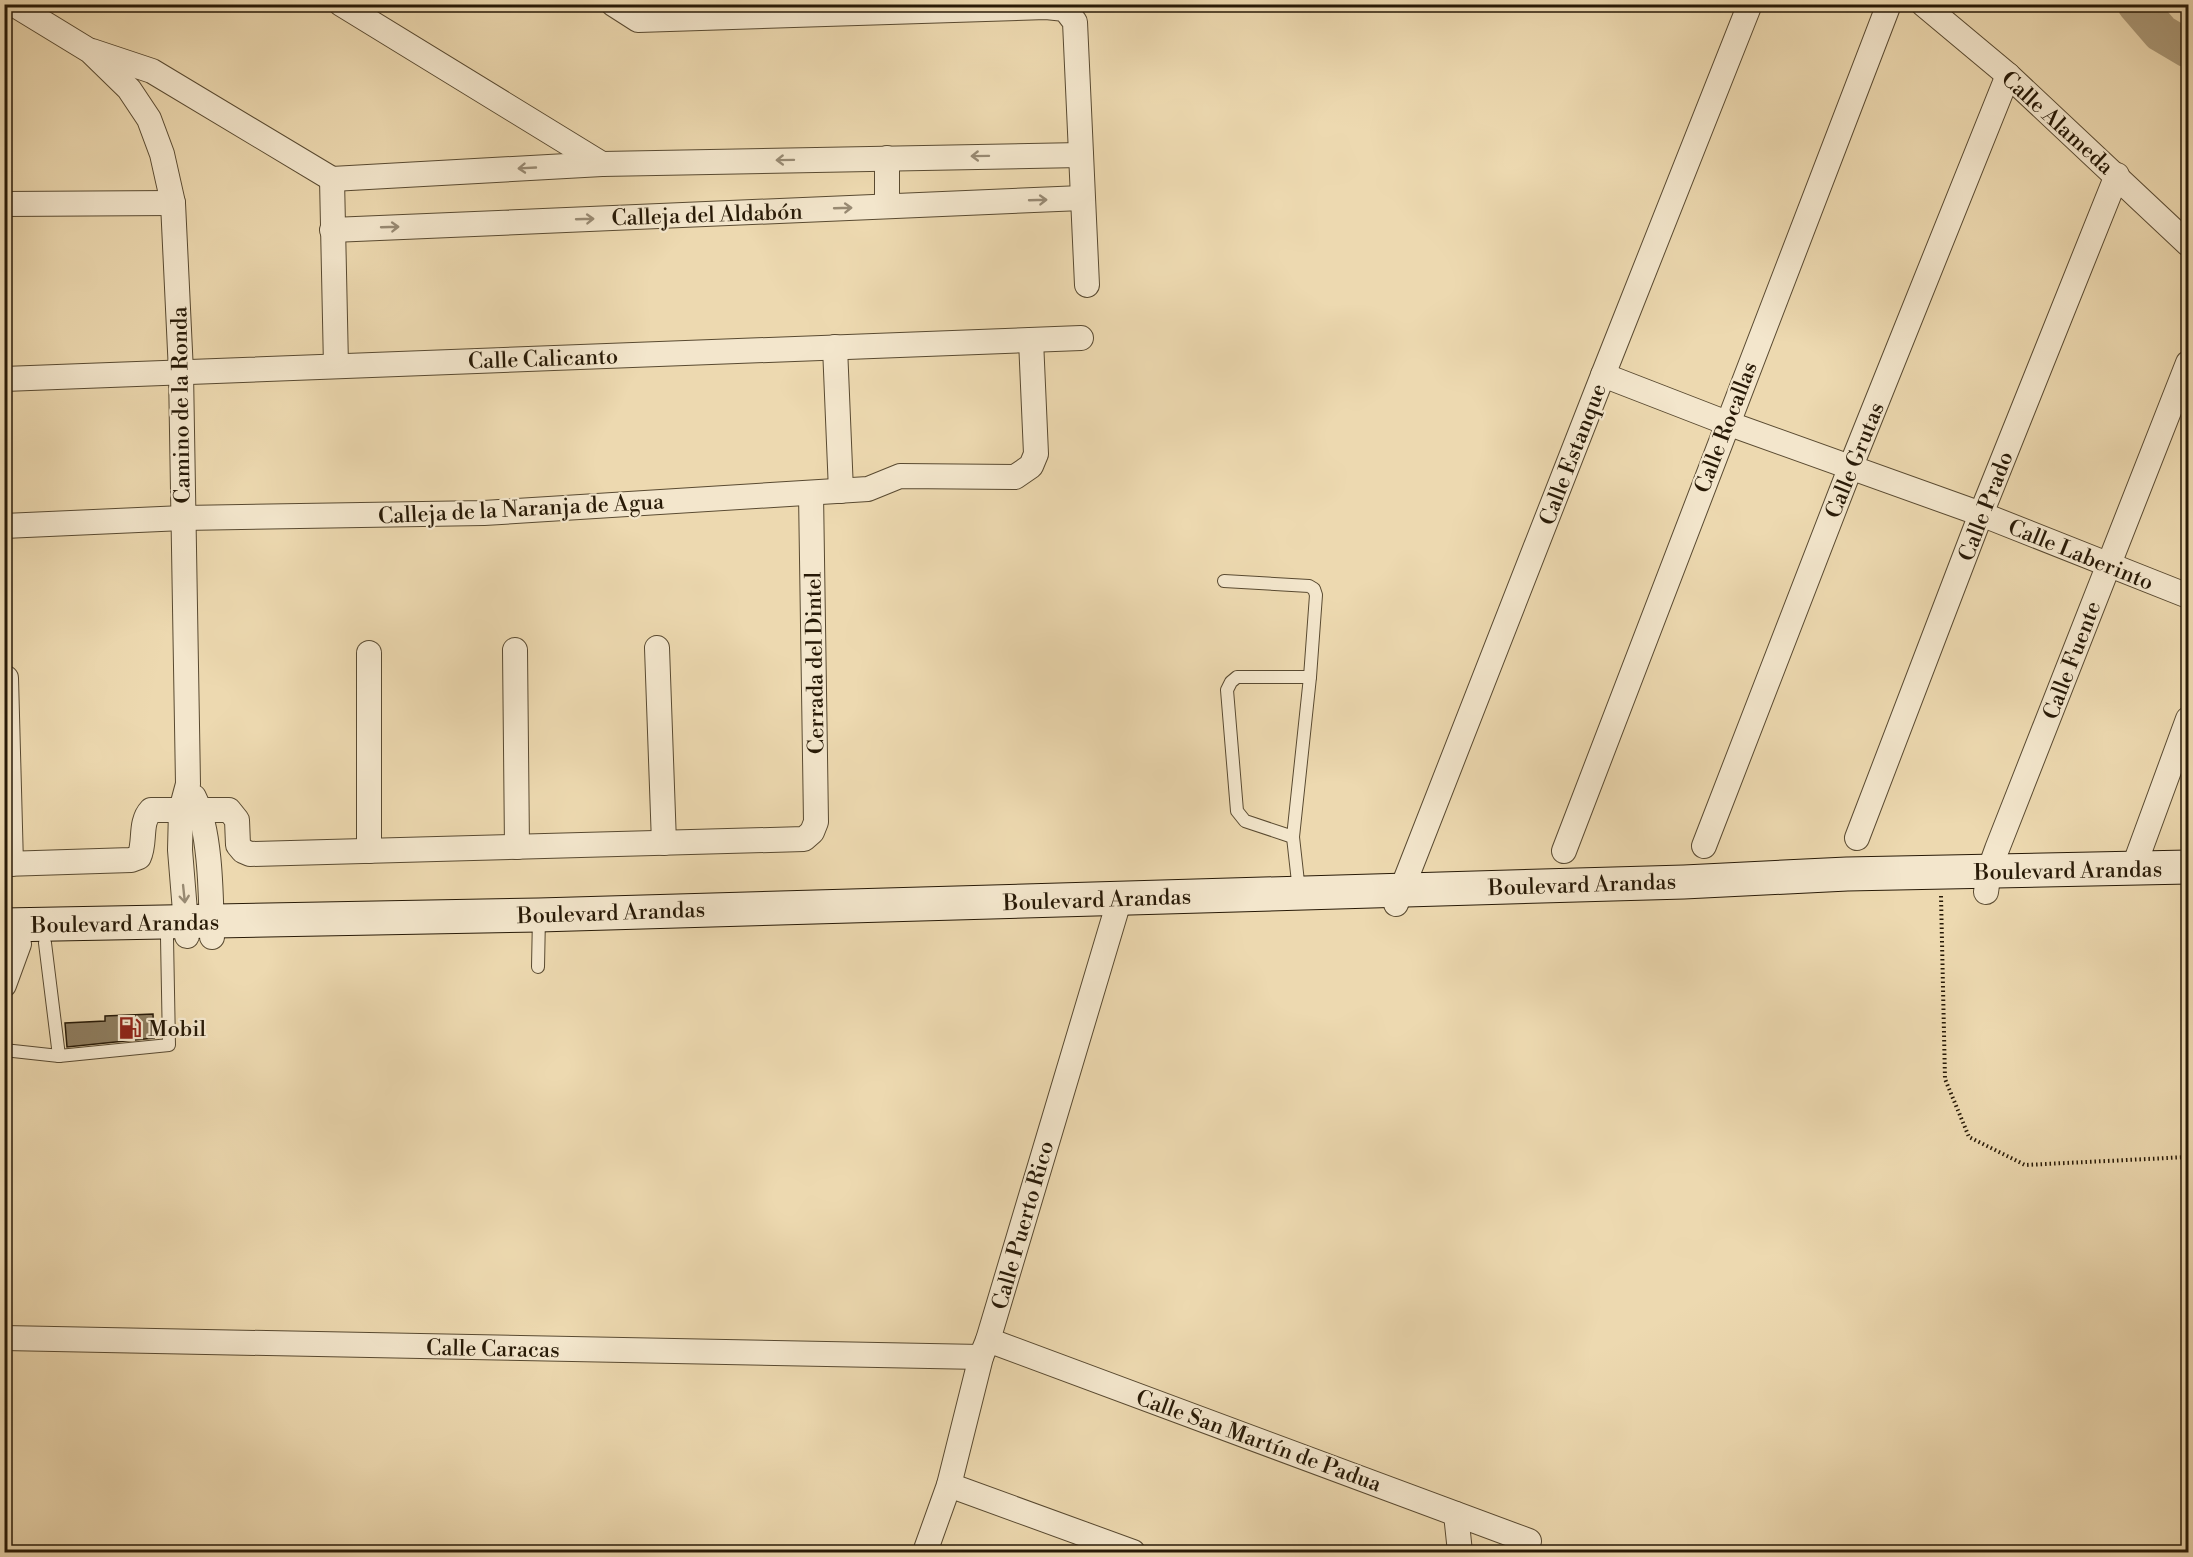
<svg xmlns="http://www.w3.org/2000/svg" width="2193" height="1557" font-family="'Libre Bodoni',serif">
  <rect width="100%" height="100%" fill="#edd9b0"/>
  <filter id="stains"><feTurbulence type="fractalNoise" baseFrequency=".00333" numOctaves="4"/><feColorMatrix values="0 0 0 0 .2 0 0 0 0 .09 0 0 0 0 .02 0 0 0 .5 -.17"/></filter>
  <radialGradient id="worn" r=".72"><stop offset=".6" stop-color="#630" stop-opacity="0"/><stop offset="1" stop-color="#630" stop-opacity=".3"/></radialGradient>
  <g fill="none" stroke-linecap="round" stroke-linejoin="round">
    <polyline stroke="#aa9877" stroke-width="38" points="2136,4 2161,33 2188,49"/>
  </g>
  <polygon fill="#8e7d5f" stroke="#281a07" stroke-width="1.5" points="153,1014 154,1038 67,1047 65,1023 105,1021 105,1016"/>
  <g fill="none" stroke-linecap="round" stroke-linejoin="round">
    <g stroke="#594a31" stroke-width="14">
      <g id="service">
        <polyline points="1224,581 1309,586 1314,589 1316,595 1310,677 1293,837 1299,891"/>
        <polyline points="1293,837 1245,821 1237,811 1227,690 1231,682 1237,677 1310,677"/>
        <polyline points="45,943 59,1056 169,1045 167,938"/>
        <polyline points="538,967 539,916"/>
        <polyline points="4,1050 59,1056"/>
      </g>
    </g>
    <g stroke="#594a31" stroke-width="26">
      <g id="minor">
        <polyline points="13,4 90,51 129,89 149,119 162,154 173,203 181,372 188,784 181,810 180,850 187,936"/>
        <polyline points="341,4 602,164"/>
        <polyline points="613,4 638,20 1046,7 1065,9 1075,22 1087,285"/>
        <polyline points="1923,4 2008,75 2188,244"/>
        <polyline points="92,51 152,71 332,179"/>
        <polyline points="887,158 887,206"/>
        <polyline points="332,179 602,164 1081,155"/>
        <polyline points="332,179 336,366"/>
        <polyline points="4,204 173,203"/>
        <polyline points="332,230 1082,198"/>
        <polyline points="835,347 841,491"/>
        <polyline points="1603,375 1727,423 1981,514 2188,596"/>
        <polyline points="4,379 1081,338"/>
        <polyline points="4,526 183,518 484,513 868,489 900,476 1015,477 1031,466 1036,454 1031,340"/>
        <polyline points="657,648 664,843"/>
        <polyline points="515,650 517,847"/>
        <polyline points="369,653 369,851"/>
        <polyline points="6,678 11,864"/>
        <path d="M194,797C211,831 211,898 212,937"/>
        <polyline points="1857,838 1981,514 2117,175"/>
        <polyline points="1704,846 1851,466 2008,75"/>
        <polyline points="1564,851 1889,4"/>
        <path d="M4,864L131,860L139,857C146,842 139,823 151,810H229L237,820L238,845L243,851L250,854L804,839L812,832L816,822L811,493"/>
        <polyline points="2133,869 2188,719"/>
        <polyline points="1986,892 1989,871 1997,849 2188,363"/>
        <polyline points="1396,904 1603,375 1750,4"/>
        <polyline points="4,985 19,944"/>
        <polyline points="4,1338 981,1357"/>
        <polyline points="988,1340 1529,1541"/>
        <polyline points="949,1485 1133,1552"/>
        <polyline points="1456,1514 1460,1552"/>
        <polyline points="925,1552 949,1485 981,1357 988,1340 1120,898"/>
      </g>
    </g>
    <g stroke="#281a07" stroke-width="35">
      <polyline id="secondary" points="4,925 539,915 1684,882 1847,874 2188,867"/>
    </g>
    <polyline stroke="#281a07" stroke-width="4" stroke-dasharray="1.5 3" stroke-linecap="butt" points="1941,896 1945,1079 1969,1137 2025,1165 2188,1157"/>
    <use href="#service" stroke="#f3e6cc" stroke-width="12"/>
    <use href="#minor" stroke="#f3e6cc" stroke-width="24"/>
    <use href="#secondary" stroke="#f3e6cc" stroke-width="33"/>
  </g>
  <defs><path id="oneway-shaft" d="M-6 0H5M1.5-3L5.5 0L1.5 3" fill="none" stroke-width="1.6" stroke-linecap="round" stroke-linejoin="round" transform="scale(1.5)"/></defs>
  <g stroke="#988a73">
    <use href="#oneway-shaft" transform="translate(980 156) rotate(179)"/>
    <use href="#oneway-shaft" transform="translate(785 160) rotate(179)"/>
    <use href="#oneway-shaft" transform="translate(527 168) rotate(177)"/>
    <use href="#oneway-shaft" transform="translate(1038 200) rotate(-2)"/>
    <use href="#oneway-shaft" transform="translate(843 208) rotate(-2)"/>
    <use href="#oneway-shaft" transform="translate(585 219) rotate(-2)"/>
    <use href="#oneway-shaft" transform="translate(390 227) rotate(-2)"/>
    <use href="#oneway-shaft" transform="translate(184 894) rotate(84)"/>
  </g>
  <defs>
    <g id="fuel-bare" transform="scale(1.8)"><path d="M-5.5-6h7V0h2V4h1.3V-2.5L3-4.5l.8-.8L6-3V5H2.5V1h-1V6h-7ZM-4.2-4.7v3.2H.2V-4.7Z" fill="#8f2418" stroke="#f3e6cc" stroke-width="2.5" paint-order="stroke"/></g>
  </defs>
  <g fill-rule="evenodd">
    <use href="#fuel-bare" x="130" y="1028"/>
  </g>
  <g text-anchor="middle" stroke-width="4.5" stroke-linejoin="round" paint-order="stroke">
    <g font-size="22" fill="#281a07" stroke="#f3e6cc">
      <text transform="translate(2058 122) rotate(42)" y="8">Calle Alameda</text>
      <text transform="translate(707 214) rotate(-2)" y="8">Calleja del Aldabón</text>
      <text transform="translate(543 358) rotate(-2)" y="8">Calle Calicanto</text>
      <text transform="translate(180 405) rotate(-91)" y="8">Camino de la Ronda</text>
      <text transform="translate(1725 427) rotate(-69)" y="8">Calle Rocallas</text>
      <text transform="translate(1572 454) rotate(-69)" y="8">Calle Estanque</text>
      <text transform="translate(1854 460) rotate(-68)" y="8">Calle Grutas</text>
      <text transform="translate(1985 506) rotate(-69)" y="8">Calle Prado</text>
      <text transform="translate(521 508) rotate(-3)" y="8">Calleja de la Naranja de Agua</text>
      <text transform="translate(2081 554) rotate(22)" y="8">Calle Laberinto</text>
      <text transform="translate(2071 660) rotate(-69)" y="8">Calle Fuente</text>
      <text transform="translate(814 663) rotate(-91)" y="8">Cerrada del Dintel</text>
      <text transform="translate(2068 870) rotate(-1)" y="8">Boulevard Arandas</text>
      <text transform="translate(1582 884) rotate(-2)" y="8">Boulevard Arandas</text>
      <text transform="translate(1097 899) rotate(-2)" y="8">Boulevard Arandas</text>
      <text transform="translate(611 912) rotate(-2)" y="8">Boulevard Arandas</text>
      <text transform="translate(125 923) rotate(-1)" y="8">Boulevard Arandas</text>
      <text transform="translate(1022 1225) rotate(-74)" y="8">Calle Puerto Rico</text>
      <text transform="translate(493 1348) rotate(1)" y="8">Calle Caracas</text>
      <text transform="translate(1259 1440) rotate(20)" y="8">Calle San Martín de Padua</text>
    </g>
    <g font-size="22" fill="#281a07" stroke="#f3e6cc" text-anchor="start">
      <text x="148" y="1036">Mobil</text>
    </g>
  </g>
  <rect width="2193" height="1557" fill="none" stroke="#edd9b0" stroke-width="24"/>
  <rect x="6" y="6" width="2181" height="1545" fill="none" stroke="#281a07" stroke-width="3"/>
  <rect x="12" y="12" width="2169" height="1533" fill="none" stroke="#281a07" stroke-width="1.5"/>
  <rect width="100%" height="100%" filter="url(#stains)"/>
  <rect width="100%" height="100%" fill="url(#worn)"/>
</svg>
